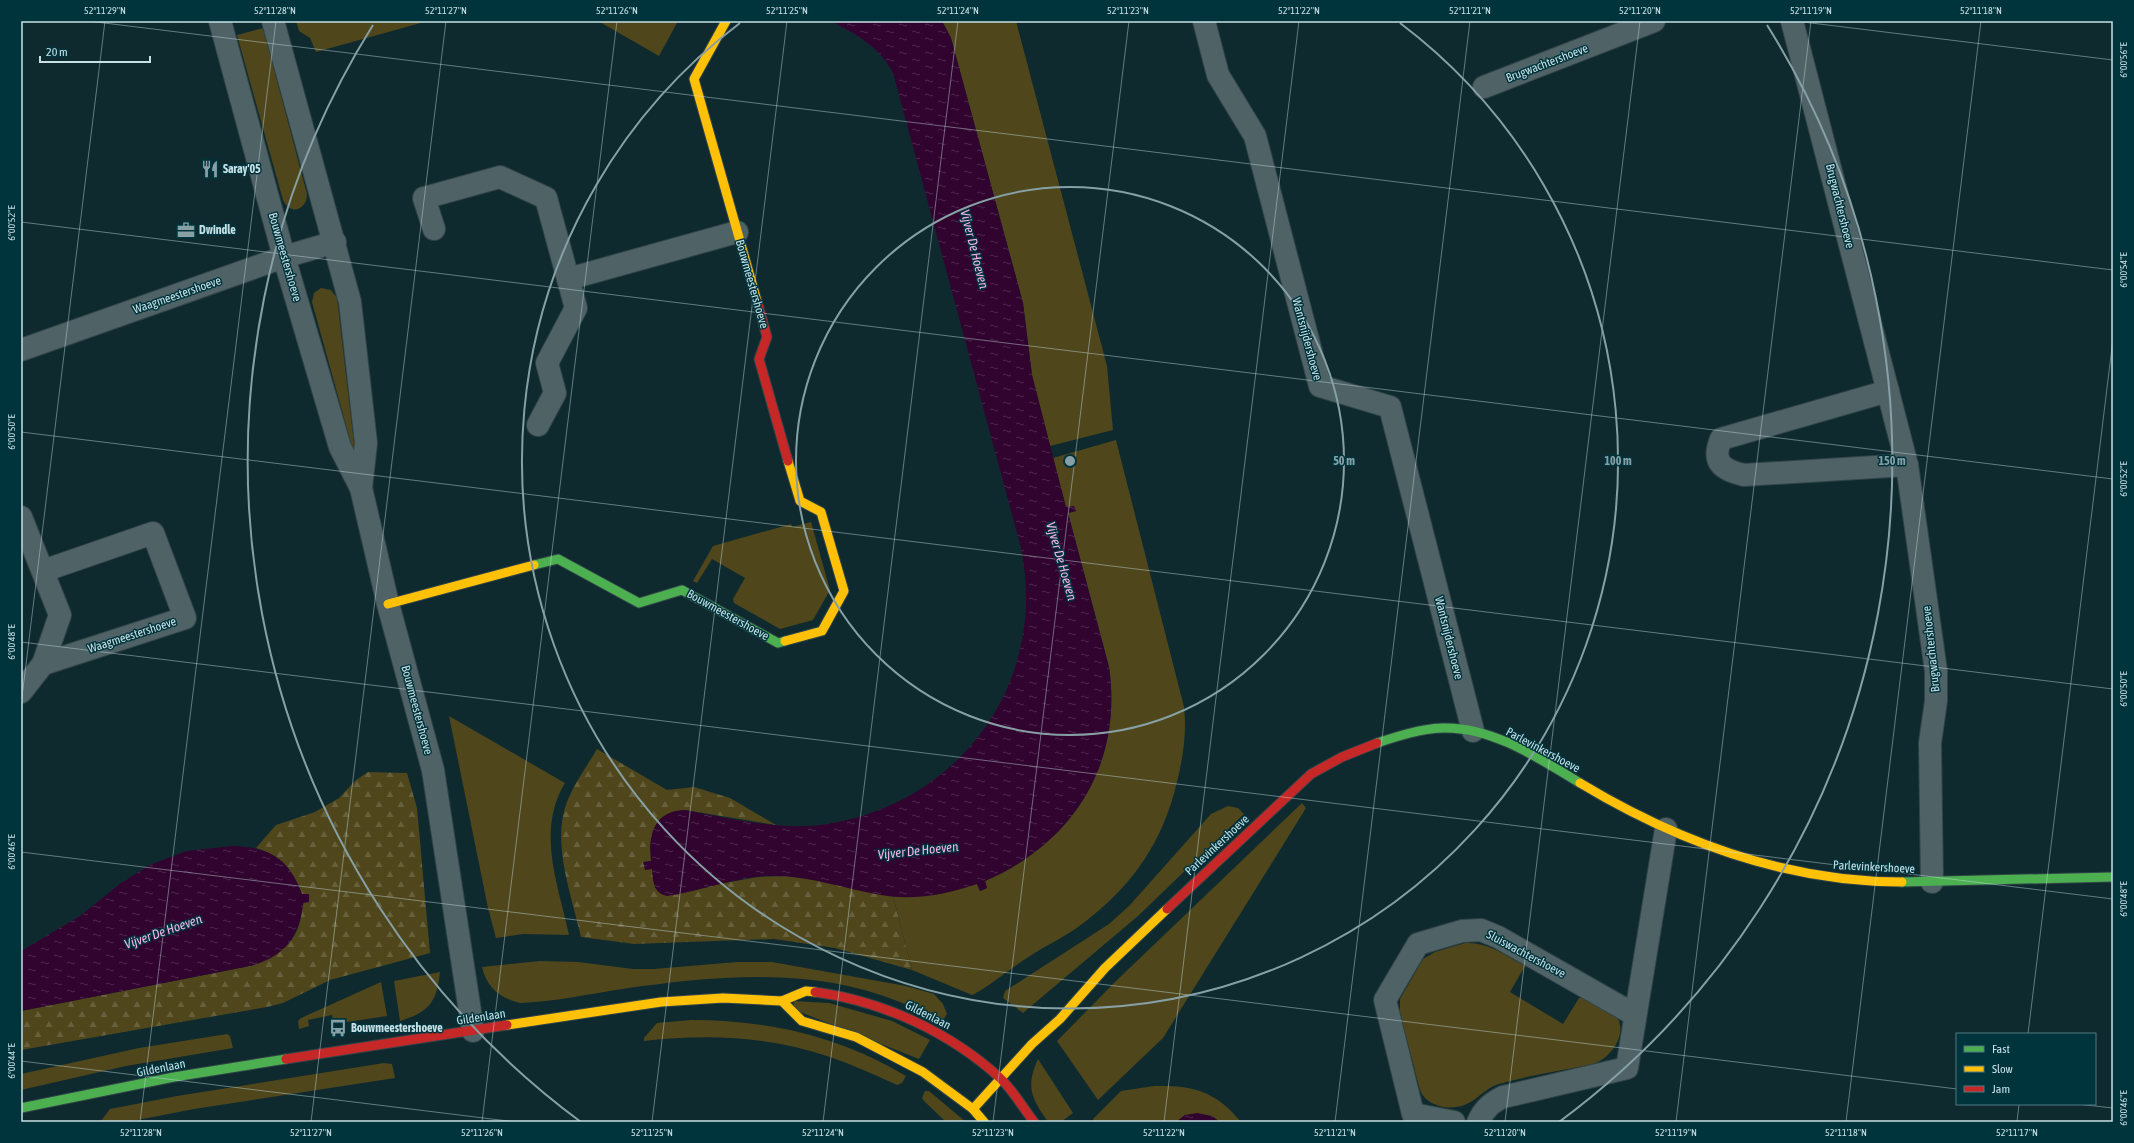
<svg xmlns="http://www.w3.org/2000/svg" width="2134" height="1143" font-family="'Asap Condensed',sans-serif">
  <defs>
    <pattern id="forest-firs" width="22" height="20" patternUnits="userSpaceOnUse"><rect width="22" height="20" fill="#4f461b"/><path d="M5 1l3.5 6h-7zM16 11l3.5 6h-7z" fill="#67603c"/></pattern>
    <pattern id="water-ripples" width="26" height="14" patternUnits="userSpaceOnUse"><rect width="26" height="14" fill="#30042e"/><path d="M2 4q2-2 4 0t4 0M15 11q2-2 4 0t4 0" fill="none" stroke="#4c284c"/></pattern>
  </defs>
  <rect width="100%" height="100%" fill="#0e2a2f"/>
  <g fill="#4f461b">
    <polygon points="296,21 428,21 316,52 310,38 299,31"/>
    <polygon points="598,21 678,21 659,56"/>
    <polygon points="942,21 1016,21 1107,366 1113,430 1050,446 1032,375 1023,303 951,38"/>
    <path d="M263,28L307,194C307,210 290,216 283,200L237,35Z"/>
    <polygon points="321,288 331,290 337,298 356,461 312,302 314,293"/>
    <path d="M1116,440L1184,707C1187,734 1183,757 1177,782C1163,841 1134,884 1086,921C1068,936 1046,945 1027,958C1014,966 983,991 972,995L912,970L893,896L934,895L977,884L980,891L987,888L985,881C1073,843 1123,764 1109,667L1068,513L1076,511L1066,508L1053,458Z"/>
    <polygon points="811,522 830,590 813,620 780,629 734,603 733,599 745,578 712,559 697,583 693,581 713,546 791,524 792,527"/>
    <path d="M449,716L565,783C536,831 558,884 569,935L523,934L496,938L488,908Z"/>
    <polygon points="1302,803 1306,808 1163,1038 1098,1100 1057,1041 1116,981"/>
    <polygon points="1228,806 1238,808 1244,814 1138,916 1023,1013 1003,998 1005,991 1109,924 1129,906 1211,814"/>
    <path d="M1465,943C1488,942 1505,955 1525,966L1510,992L1563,1024L1579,998L1586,997L1617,1017C1628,1035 1610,1059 1593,1064C1562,1071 1529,1075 1499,1084C1482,1089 1475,1105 1456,1107C1443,1109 1425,1104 1420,1090L1400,1013V999L1423,959L1435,952Z"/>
    <path d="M540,961L578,962L633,969H654L737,962H772L906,986L934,994L943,1004L947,1014L943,1020L938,1021C926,1015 913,1007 900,1002C811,966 715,976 622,989C589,994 554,1002 520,1003C500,998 487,988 482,967Z"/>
    <path d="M440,972C437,1002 429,1012 400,1021L394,981Z"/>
    <polygon points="381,982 387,1016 334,1024 332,1015 308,1020 309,1026 299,1029 298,1021 301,1018"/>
    <polygon points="793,1001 829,1003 892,1021 930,1040 919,1059 795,1010"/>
    <path d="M691,1020C768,1020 839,1036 906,1076L902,1083L897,1085C875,1075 853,1065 830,1057C769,1036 708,1034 644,1041V1038L657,1023Z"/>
    <polygon points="227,1034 230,1036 233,1048 126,1066 21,1090 21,1074 139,1048"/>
    <path d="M1038,1059L1073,1113L1061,1122H1048C1032,1099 1025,1087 1038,1059Z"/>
    <polygon points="384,1063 392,1064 395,1078 194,1109 127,1122 100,1122 110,1109 177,1096"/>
    <path d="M1154,1086C1193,1085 1216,1091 1241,1122H1220L1216,1119L1185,1115L1176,1122H1095L1093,1119L1121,1091Z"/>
    <polygon points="925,1091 929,1091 966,1122 946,1122 924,1101 922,1098"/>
  </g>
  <g fill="url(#forest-firs)">
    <path d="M597,749L667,790L694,787L730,798L776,825L685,810L650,846L652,861L644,862L652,869L655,888L724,883L758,877L787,876L818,880L893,896L912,970L835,948L774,939L634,944L581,937C572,896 551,843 567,802C574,784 587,766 597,749Z"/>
    <path d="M368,772L407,773L417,808L430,953L330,980L283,1003L267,1007L21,1050V1011L250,966C276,956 296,946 301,916C303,907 301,904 309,897V894H302C294,872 279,855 256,848L276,825L315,812L339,798L356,780Z"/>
  </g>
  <g fill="url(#water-ripples)">
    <path d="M831,21H942L951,38L1023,303L1032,375L1066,507L1074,506L1076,511L1068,513L1109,667C1123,764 1073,843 985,881L987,888L980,891L977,884C947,894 914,901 881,895C846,889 813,877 777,876C739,875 704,891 667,896C653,893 653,881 652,869L645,870L643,862L651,861C648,834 654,811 685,810C726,818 779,830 820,825C958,807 1049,684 1021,548L893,73C879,46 857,35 831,21Z"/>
    <path d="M232,846C269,847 289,858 302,894H309V902L303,903C300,937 284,957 250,966L21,1011V951L80,916L121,883L150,865L186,851Z"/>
    <polygon points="1197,1113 1212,1116 1220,1122 1176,1122 1185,1115"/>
  </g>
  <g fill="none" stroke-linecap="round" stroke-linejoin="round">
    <g stroke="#314448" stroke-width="24">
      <g id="street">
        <polyline points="220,21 284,257 340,447 361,488 388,604 433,770 473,1031"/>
        <polyline points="273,21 350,302 366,443 361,488"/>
        <polyline points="1204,21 1218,75 1255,136 1320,386 1390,407 1473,731"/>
        <polyline points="1792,21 1907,465 1936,671 1936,701 1930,743 1932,882"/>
        <polyline points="1484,87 1654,21"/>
        <polyline points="434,229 424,198 500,177 546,198 576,308 547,363 555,393 538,425"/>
        <polyline points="568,279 737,232"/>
        <polyline points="21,350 284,257 335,242"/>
        <path d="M1888,391L1721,439C1711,463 1723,470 1744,475L1907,465"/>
        <polyline points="21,517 60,615 43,664 21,692"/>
        <polyline points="43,664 185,618 153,533 43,571"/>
        <polyline points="1454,1122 1413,1114 1385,1000 1418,944 1462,931 1481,930 1498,937 1635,1015"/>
        <path d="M1478,1122C1484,1109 1491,1103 1503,1097L1627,1068L1666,829"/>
      </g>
    </g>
    <g stroke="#314448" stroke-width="11">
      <g id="fast">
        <polyline points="534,565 558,559 639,603 682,590 778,643 785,641"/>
        <path d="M1377,743C1398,736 1420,729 1442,728C1492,726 1540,759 1580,783"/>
        <polyline points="1902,882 2113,877"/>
        <polyline points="21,1108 174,1077 286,1059"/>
      </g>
    </g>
    <g stroke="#314448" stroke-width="11">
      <g id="slow">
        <polyline points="726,21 694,79 757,301"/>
        <polyline points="388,604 534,565"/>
        <polyline points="785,641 822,631 844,591 821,512 800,501 788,461"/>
        <path d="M1580,783C1678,842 1787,882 1902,882"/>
        <polyline points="782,1001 802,1021 856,1037 923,1072 973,1109 984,1122"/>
        <polyline points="507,1025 661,1002 723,998 782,1001 806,991 815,992"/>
        <polyline points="973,1109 1032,1044 1060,1019 1105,968 1167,909"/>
      </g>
    </g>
    <g stroke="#314448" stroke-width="11">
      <g id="jam">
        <polyline points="757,301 767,337 759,359 788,461"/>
        <polyline points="1167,909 1311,774 1342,757 1377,743"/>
        <path d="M815,992C882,1001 950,1032 1000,1078C1013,1090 1023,1108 1034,1122"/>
        <polyline points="286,1059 507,1025"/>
      </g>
    </g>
    <use href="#street" stroke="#4f6266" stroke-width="22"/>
    <use href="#fast" stroke="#4caf50" stroke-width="9"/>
    <use href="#slow" stroke="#ffc107" stroke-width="9"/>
    <use href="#jam" stroke="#c62828" stroke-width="9"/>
  </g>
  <path fill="none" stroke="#c7e0e5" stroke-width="1" stroke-opacity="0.45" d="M88,21L2113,270M1795,21L2113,60M21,222L2113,479M21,432L2113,689M21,642L2113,899M21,705L105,21M21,852L1957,1089M2028,1034L2113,339M21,1061L516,1122M2077,1104L2113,1108M140,1122L276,21M311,1122L446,21M482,1122L617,21M652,1122L787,21M823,1122L958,21M993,1122L1129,21M1164,1122L1299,21M1335,1122L1470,21M1505,1122L1640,21M1676,1122L1811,21M1846,1122L1981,21M2017,1122L2019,1104"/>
  <g fill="none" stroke="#86a0a5" stroke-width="2">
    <circle cx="1070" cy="461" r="274"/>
    <path d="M1400 23A548 548 0 1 1 740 23"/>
    <path d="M581 1122A822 822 0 0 1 373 25M1767 25A822 822 0 0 1 1559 1122"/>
  </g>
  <defs>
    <g id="restaurant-bare" transform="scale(1.38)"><path d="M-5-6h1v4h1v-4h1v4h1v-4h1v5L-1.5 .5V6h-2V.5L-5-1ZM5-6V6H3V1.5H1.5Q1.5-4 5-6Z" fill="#86a0a5" stroke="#00343d" stroke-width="2.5" paint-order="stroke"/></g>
    <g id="office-bare" transform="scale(1.38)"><path d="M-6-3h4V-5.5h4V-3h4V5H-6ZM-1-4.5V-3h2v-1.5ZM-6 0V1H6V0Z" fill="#86a0a5" stroke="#00343d" stroke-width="2.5" paint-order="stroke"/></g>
    <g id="bus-bare" transform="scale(1.38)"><path d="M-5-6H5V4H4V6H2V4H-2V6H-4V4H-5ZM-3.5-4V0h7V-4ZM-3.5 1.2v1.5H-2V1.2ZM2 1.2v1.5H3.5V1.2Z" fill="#86a0a5" stroke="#00343d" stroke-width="2.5" paint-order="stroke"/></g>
  </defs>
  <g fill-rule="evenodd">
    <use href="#restaurant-bare" x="210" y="169"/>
    <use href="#office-bare" x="186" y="230"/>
    <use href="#bus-bare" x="338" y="1028"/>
  </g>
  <g text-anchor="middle" stroke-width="3" stroke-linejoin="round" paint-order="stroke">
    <g font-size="12" fill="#c7e0e5" stroke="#00343d">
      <text transform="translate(1547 63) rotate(-21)" y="4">Brugwachtershoeve</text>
      <text transform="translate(1840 206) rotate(76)" y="4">Brugwachtershoeve</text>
      <text transform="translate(285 257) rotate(74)" y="4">Bouwmeestershoeve</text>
      <text transform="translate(752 284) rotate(74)" y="4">Bouwmeestershoeve</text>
      <text transform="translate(177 295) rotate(-19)" y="4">Waagmeestershoeve</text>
      <text transform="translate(1307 339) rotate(75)" y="4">Wantsnijdershoeve</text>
      <text transform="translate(728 615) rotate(29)" y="4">Bouwmeestershoeve</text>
      <text transform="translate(132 635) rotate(-18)" y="4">Waagmeestershoeve</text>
      <text transform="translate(1449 638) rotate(76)" y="4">Wantsnijdershoeve</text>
      <text transform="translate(1931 649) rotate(-96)" y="4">Brugwachtershoeve</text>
      <text transform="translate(417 710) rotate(75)" y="4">Bouwmeestershoeve</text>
      <text transform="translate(1543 750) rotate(28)" y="4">Parlevinkershoeve</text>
      <text transform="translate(1217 845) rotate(-43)" y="4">Parlevinkershoeve</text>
      <text transform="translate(1874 867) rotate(3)" y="4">Parlevinkershoeve</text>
      <text transform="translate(1526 954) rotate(28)" y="4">Sluiswachtershoeve</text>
      <text transform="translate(928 1015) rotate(27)" y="4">Gildenlaan</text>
      <text transform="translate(481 1017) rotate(-9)" y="4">Gildenlaan</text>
      <text transform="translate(161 1068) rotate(-11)" y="4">Gildenlaan</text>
    </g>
    <g font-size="12" font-weight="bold" fill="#c7e0e5" stroke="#00343d" text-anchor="start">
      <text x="223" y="173">Saray'05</text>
      <text x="199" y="234">Dwindle</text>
      <text x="351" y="1032">Bouwmeestershoeve</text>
    </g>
    <g font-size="13" font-style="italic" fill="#f9b3ed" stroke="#00343d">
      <text transform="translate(975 249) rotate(76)" y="5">Vijver De Hoeven</text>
      <text transform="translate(1062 561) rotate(74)" y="5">Vijver De Hoeven</text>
      <text transform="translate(918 850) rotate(-6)" y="5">Vijver De Hoeven</text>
      <text transform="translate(163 931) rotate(-19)" y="5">Vijver De Hoeven</text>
    </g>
  </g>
  <circle cx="1070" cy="461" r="6" fill="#86a0a5" stroke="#00343d" stroke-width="2"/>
  <g font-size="12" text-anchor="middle" font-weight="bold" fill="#86a0a5" stroke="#00343d" stroke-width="3" stroke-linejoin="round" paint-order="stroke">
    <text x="1344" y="465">50 m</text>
    <text x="1618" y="465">100 m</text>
    <text x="1892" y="465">150 m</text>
  </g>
  <rect width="2134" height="1143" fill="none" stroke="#00343d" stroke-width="44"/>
  <rect x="1956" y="1033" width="140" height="72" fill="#00343d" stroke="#507980"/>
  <rect x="1964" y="1046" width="20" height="6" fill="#4caf50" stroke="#507980"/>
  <text x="1992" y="1053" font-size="12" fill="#c7e0e5">Fast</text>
  <rect x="1964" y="1066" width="20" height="6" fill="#ffc107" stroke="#507980"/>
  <text x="1992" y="1073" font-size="12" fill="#c7e0e5">Slow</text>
  <rect x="1964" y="1086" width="20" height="6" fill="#c62828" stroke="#507980"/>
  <text x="1992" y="1093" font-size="12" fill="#c7e0e5">Jam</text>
  <path d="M40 56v6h110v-6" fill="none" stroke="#c7e0e5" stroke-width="2"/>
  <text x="46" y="56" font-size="12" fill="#c7e0e5" stroke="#00343d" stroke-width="3" paint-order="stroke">20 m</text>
  <rect x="22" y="22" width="2090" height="1099" fill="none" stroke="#c7e0e5" stroke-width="1.5"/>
  <g font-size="10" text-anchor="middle" fill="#c7e0e5">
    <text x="105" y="14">52°11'29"N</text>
    <text x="275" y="14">52°11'28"N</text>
    <text x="446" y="14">52°11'27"N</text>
    <text x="617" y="14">52°11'26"N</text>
    <text x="787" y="14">52°11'25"N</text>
    <text x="958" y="14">52°11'24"N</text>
    <text x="1128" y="14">52°11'23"N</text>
    <text x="1299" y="14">52°11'22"N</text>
    <text x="1470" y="14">52°11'21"N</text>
    <text x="1640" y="14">52°11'20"N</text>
    <text x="1811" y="14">52°11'19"N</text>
    <text x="1981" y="14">52°11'18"N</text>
    <text transform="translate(2123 60) rotate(-90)" y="4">6°00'56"E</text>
    <text transform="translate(11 223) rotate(-90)" y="4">6°00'52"E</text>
    <text transform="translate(2123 270) rotate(-90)" y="4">6°00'54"E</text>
    <text transform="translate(11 432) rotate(-90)" y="4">6°00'50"E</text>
    <text transform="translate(2123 479) rotate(-90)" y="4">6°00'52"E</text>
    <text transform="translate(11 642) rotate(-90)" y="4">6°00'48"E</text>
    <text transform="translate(2123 689) rotate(-90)" y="4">6°00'50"E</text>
    <text transform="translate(11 852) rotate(-90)" y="4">6°00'46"E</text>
    <text transform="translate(2123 899) rotate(-90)" y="4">6°00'48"E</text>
    <text transform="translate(11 1061) rotate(-90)" y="4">6°00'44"E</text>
    <text transform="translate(2123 1108) rotate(-90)" y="4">6°00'46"E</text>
    <text x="141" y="1136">52°11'28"N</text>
    <text x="311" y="1136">52°11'27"N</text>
    <text x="482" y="1136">52°11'26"N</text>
    <text x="652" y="1136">52°11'25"N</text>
    <text x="823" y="1136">52°11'24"N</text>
    <text x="993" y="1136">52°11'23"N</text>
    <text x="1164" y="1136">52°11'22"N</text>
    <text x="1335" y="1136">52°11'21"N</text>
    <text x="1505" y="1136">52°11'20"N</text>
    <text x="1676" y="1136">52°11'19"N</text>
    <text x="1846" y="1136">52°11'18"N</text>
    <text x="2017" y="1136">52°11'17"N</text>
  </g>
</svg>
